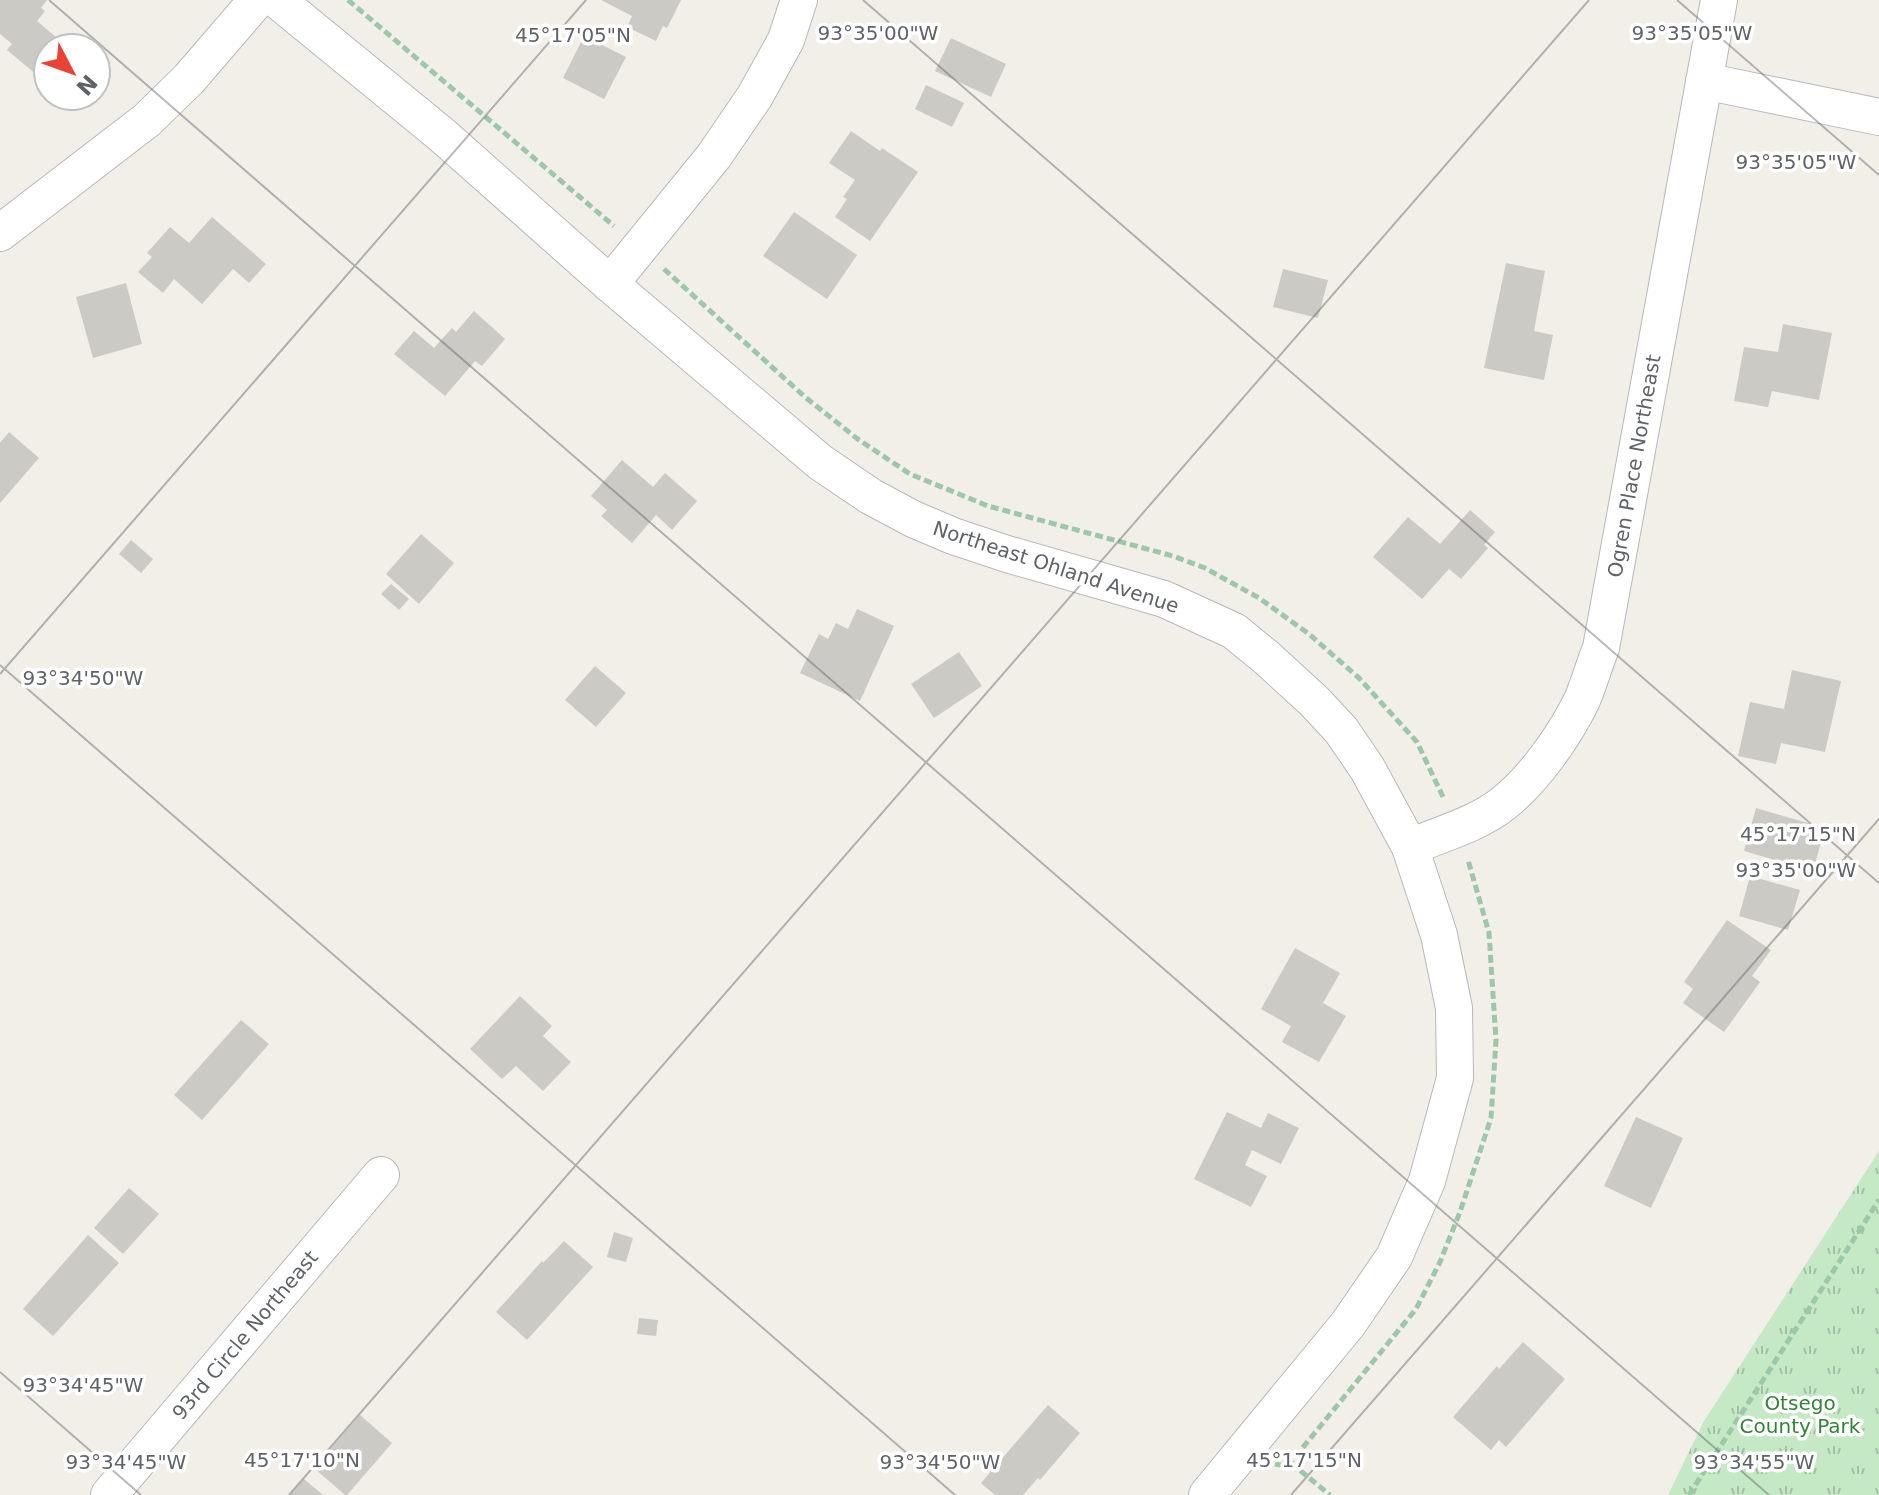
<svg xmlns="http://www.w3.org/2000/svg" width="1879" height="1495" font-family="'DejaVu Sans',sans-serif">
  <defs>
    <pattern id="park-tufts" width="24" height="20" patternUnits="userSpaceOnUse" patternTransform="scale(2)"><rect width="24" height="20" fill="#c5e8c5"/><path d="M3 7l-1-3M5 7V3M7 7l1-3M15 17l-1-3M17 17v-4M19 17l1-3" fill="none" stroke="#a3c0a4"/></pattern>
  </defs>
  <rect width="100%" height="100%" fill="#f1efe8"/>
  <polygon fill="url(#park-tufts)" points="1879,1151 1879,1495 1668,1495 1704,1421"/>
  <g fill="#cccac5">
    <polygon points="0,0 47,0 41,8 45,11 37,21 63,43 59,48 48,48 48,62 37,75 7,50 12,44 0,34"/>
    <polygon points="601,0 681,0 667,28 663,26 656,41 627,27 632,16"/>
    <polygon points="584,36 626,57 604,99 563,78"/>
    <polygon points="951,38 1006,64 991,97 935,71"/>
    <polygon points="926,85 964,103 952,127 915,109"/>
    <polygon points="851,131 880,151 882,148 918,172 870,241 835,217 847,199 843,197 855,180 829,163"/>
    <polygon points="794,212 857,255 827,299 763,256"/>
    <polygon points="212,217 266,264 249,283 233,269 202,304 174,279 163,293 138,272 152,257 147,253 170,227 189,243"/>
    <polygon points="1506,263 1545,271 1534,331 1553,335 1544,380 1484,368"/>
    <polygon points="1283,269 1328,280 1318,318 1273,307"/>
    <polygon points="126,283 142,344 93,358 76,297"/>
    <polygon points="474,311 505,339 482,366 475,361 445,396 394,354 414,331 434,348 452,328 456,332"/>
    <polygon points="1783,324 1832,333 1819,400 1772,391 1768,407 1734,401 1744,347 1778,352"/>
    <polygon points="9,432 39,458 0,503 0,443"/>
    <polygon points="622,460 653,487 665,473 697,501 672,530 656,515 632,543 601,516 607,510 591,496"/>
    <polygon points="1470,510 1495,532 1484,545 1488,548 1461,579 1449,569 1422,599 1373,557 1408,517 1440,544"/>
    <polygon points="421,534 454,563 419,604 386,574"/>
    <polygon points="131,540 153,559 141,573 119,554"/>
    <polygon points="391,584 409,599 399,610 381,594"/>
    <polygon points="857,609 894,626 860,701 800,673 819,634 828,639 836,623 848,629"/>
    <polygon points="959,652 982,686 934,718 911,684"/>
    <polygon points="595,666 626,693 596,727 565,700"/>
    <polygon points="1792,670 1841,681 1825,752 1781,743 1776,764 1738,756 1750,702 1784,709"/>
    <polygon points="1756,808 1825,828 1813,871 1744,851"/>
    <polygon points="1750,876 1800,890 1788,930 1739,916"/>
    <polygon points="1727,920 1771,950 1752,976 1760,982 1724,1032 1683,1003 1693,989 1684,982"/>
    <polygon points="1295,948 1340,973 1323,1003 1346,1016 1319,1062 1282,1042 1291,1026 1261,1009"/>
    <polygon points="520,996 552,1026 543,1036 571,1062 543,1091 516,1066 502,1079 470,1049"/>
    <polygon points="241,1020 269,1044 202,1120 174,1095"/>
    <polygon points="1227,1112 1261,1128 1268,1113 1299,1128 1281,1164 1252,1150 1245,1165 1267,1176 1251,1207 1194,1179"/>
    <polygon points="1636,1117 1683,1138 1651,1208 1604,1186"/>
    <polygon points="129,1188 159,1214 123,1254 94,1228"/>
    <polygon points="614,1232 633,1238 626,1262 607,1257"/>
    <polygon points="88,1235 119,1263 53,1336 23,1309"/>
    <polygon points="564,1241 593,1267 527,1340 496,1312 542,1261 543,1263"/>
    <polygon points="639,1318 658,1320 656,1336 637,1334"/>
    <polygon points="1523,1342 1565,1379 1506,1447 1499,1440 1491,1450 1453,1417 1497,1366 1499,1369"/>
    <polygon points="1048,1405 1080,1433 1040,1480 1038,1478 1023,1495 995,1495 981,1483"/>
    <polygon points="360,1415 392,1443 347,1495 345,1495 314,1468"/>
    <polygon points="304,1479 323,1495 290,1495"/>
  </g>
  <g fill="none" stroke-linecap="round" stroke-linejoin="round">
    <g stroke="#b5b8bc" stroke-width="38">
      <g id="minor">
        <polyline points="277,0 442,135 610,284 820,462 870,496 913,519 953,536 1007,554 1164,599 1234,631 1267,658 1314,701 1341,730 1367,768 1410,847 1439,935 1454,1008 1455,1078 1427,1181 1394,1257 1348,1324 1207,1495"/>
        <polyline points="1704,81 1879,117"/>
        <polyline points="0,233 147,120 189,79 257,0"/>
        <polyline points="610,284 714,156 755,96 786,40 799,0"/>
        <path d="M1410,847C1441,834 1478,824 1504,803C1535,778 1565,735 1582,700C1589,684 1594,665 1601,648L1719,0"/>
        <polyline points="109,1495 381,1175"/>
      </g>
    </g>
    <g stroke="#9cc7a9" stroke-width="5" stroke-dasharray="8 4" stroke-linecap="butt">
      <polyline points="348,0 614,226"/>
      <polyline points="664,269 805,397 859,440 910,474 988,506 1173,556 1205,568 1259,598 1309,634 1359,678 1417,742 1444,799"/>
      <polyline points="1291,1463 1330,1495"/>
      <polyline points="1275,1464 1285,1466 1291,1462 1416,1309 1440,1262 1460,1212 1491,1118 1496,1040 1489,933 1468,860"/>
      <polyline points="1689,1495 1879,1200"/>
    </g>
    <use href="#minor" stroke="#fff" stroke-width="36"/>
  </g>
  <path fill="none" stroke="#5f6368" stroke-width="2" stroke-opacity="0.45" d="M49,0L1769,1495M863,0L1879,883M1677,0L1879,175M0,665L955,1495M0,674L586,0M0,1372L141,1495M289,1495L1589,0M1291,1495L1879,819"/>
  <g text-anchor="middle" stroke-width="7" stroke-linejoin="round" paint-order="stroke">
    <g font-size="20" fill="#5f6368" stroke="#fff">
      <text transform="translate(1634 466) rotate(-80)" y="7">Ogren Place Northeast</text>
      <text transform="translate(1056 567) rotate(18)" y="7">Northeast Ohland Avenue</text>
      <text transform="translate(245 1335) rotate(-50)" y="7">93rd Circle Northeast</text>
    </g>
    <g font-size="20" fill="#348238" stroke="#fff">
      <text x="1800" y="1410">Otsego<tspan x="1800" dy="23">County Park</tspan></text>
    </g>
  </g>
  <g font-size="20" text-anchor="middle" fill="#5f6368" stroke="#fff" stroke-width="7" stroke-linejoin="round" paint-order="stroke">
    <text x="878" y="40">93°35'00"W</text>
    <text x="1692" y="40">93°35'05"W</text>
    <text x="573" y="42">45°17'05"N</text>
    <text x="1796" y="169">93°35'05"W</text>
    <text x="83" y="685">93°34'50"W</text>
    <text x="1798" y="841">45°17'15"N</text>
    <text x="1796" y="877">93°35'00"W</text>
    <text x="83" y="1392">93°34'45"W</text>
    <text x="302" y="1467">45°17'10"N</text>
    <text x="1304" y="1467">45°17'15"N</text>
    <text x="126" y="1469">93°34'45"W</text>
    <text x="940" y="1469">93°34'50"W</text>
    <text x="1754" y="1469">93°34'55"W</text>
  </g>
  <g transform="translate(72 72) rotate(131)"><circle r="38" fill="#ffffff" stroke="#bfc1c3" stroke-width="2"/>
  <path d="M0-6L14 30L0 20L-14 30Z" fill="#ea4335"/>
  <text y="-12" font-size="22" font-weight="bold" text-anchor="middle" fill="#5f6368">N</text>
  </g>
</svg>
